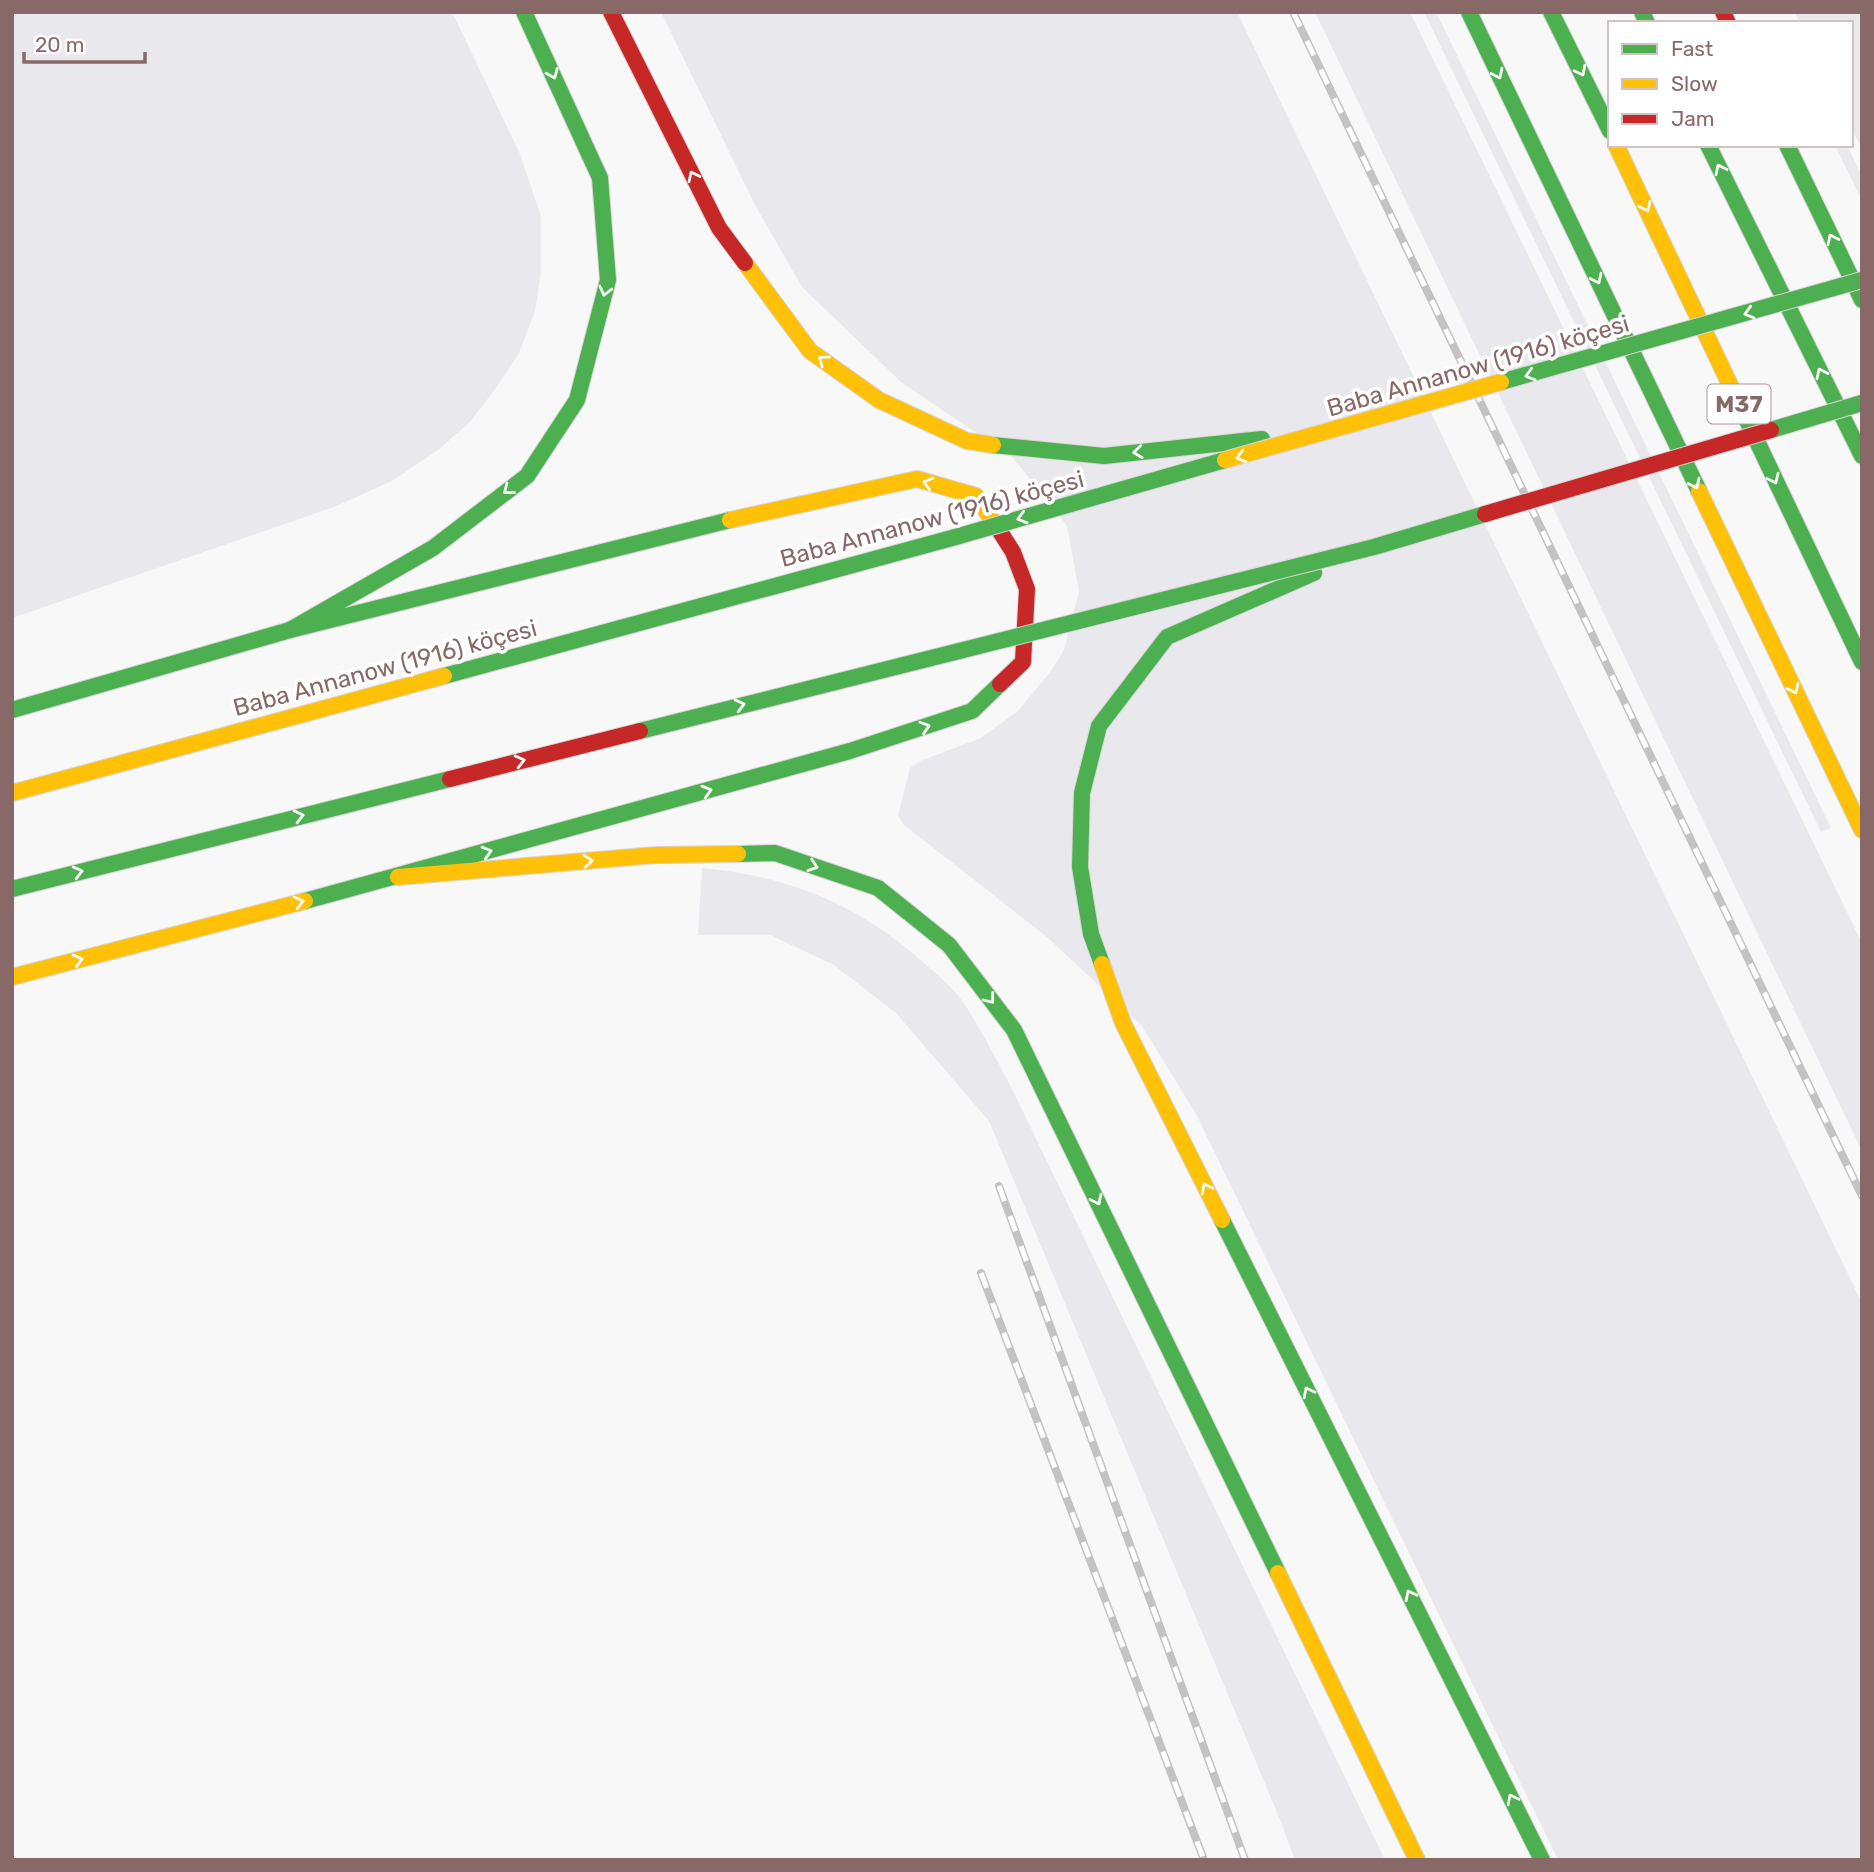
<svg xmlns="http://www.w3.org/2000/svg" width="1874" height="1872" font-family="Rubik,sans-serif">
  <rect width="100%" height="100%" fill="#f8f8f8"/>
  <g fill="#e9e8ec">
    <polygon points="12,12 452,12 520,154 541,216 541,271 535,311 519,353 496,388 470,422 438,450 392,481 334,507 12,618"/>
    <polygon points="661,12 1237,12 1862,1303 1862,1860 1558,1860 1196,1114 1142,1026 1047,937 903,824 898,815 910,768 920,761 981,738 1018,711 1051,671 1064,650 1079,591 1067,526 1013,458 901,382 802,287 755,205"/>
    <polygon points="1315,12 1410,12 1862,943 1862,1151"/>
    <polygon points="1424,12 1436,12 1831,828 1821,832"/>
    <polygon points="1795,12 1862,12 1862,149 1851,128 1851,23 1800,23"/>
    <polygon points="1835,145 1847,145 1862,176 1862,201"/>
    <path d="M702,868C790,876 860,905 925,964C938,975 953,988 963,1002C982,1030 997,1061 1013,1091L1385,1860H1295L1281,1822L989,1121L896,1013L834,965L770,935H698Z"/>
  </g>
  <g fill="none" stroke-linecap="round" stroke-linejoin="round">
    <g stroke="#d7d5d5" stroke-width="18">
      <g id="fast">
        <polyline points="1469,12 1699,491"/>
        <polyline points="1551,12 1610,131"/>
        <polyline points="1642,12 1647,23"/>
        <polyline points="1708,145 1862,456"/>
        <polyline points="1787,145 1862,300"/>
        <polyline points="1743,412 1862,662"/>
        <polyline points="993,445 1104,456 1262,439"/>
        <polyline points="290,630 433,548 527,476 577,400 608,280 600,178 524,12"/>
        <polyline points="12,710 290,630 730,520"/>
        <polyline points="738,854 775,853 878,888 949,945 1014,1030 1278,1573"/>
        <polyline points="305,901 850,751 972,711 1000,684"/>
        <polyline points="1102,964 1091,934 1080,867 1082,793 1099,726 1167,637 1314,573"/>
        <polyline points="1222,1220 1542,1860"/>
      </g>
    </g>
    <g stroke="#d7d5d5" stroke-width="18">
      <g id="slow">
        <polyline points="1616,145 1743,412"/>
        <polyline points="745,263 810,351 879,400 967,441 993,445"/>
        <polyline points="1699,491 1862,830"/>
        <polyline points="730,520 917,479 976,496 999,530"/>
        <polyline points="398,877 656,855 738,854"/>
        <polyline points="1102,964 1123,1023 1222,1220"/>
        <polyline points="12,977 305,901"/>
        <polyline points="1278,1573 1417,1860"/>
      </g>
    </g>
    <g stroke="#d7d5d5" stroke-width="18">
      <g id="jam">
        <polyline points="611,12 719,228 745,263"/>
        <polyline points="1723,12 1728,23"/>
        <polyline points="999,530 1013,552 1027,589 1023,662 1000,684"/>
      </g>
    </g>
    <use href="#fast" stroke="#4caf50" stroke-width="16"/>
    <use href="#slow" stroke="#ffc107" stroke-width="16"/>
    <use href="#jam" stroke="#c62828" stroke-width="16"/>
    <g stroke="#c4c2c2" stroke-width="8">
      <g id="rail">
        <polyline points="1293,12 1862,1196"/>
        <polyline points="999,1186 1245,1860"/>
        <polyline points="981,1273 1204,1860"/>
      </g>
    </g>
    <use href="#rail" stroke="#fff" stroke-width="5" stroke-dasharray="16" stroke-linecap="butt"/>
    <g stroke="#d7d5d5" stroke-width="18" stroke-linecap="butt">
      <g id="fast-bridge">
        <polyline points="1501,382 1862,280"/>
        <polyline points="1771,430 1862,403"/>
        <polyline points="444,676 952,538 1225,460"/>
        <polyline points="640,731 1374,547 1485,514"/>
        <polyline points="12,889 450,779"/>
      </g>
    </g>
    <g stroke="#d7d5d5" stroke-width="18" stroke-linecap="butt">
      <g id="slow-bridge">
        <polyline points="1225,460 1501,382"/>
        <polyline points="12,793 444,676"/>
      </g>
    </g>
    <g stroke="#d7d5d5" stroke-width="18" stroke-linecap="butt">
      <g id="jam-bridge">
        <polyline points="1485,514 1771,430"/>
        <polyline points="450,779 640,731"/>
      </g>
    </g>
    <use href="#fast-bridge" stroke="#4caf50" stroke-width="16"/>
    <use href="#slow-bridge" stroke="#ffc107" stroke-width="16"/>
    <use href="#jam-bridge" stroke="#c62828" stroke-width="16"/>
  </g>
  <defs><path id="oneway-chevron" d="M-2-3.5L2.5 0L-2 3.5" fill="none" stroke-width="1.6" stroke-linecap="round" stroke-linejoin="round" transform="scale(1.75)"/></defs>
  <g stroke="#f6fbf6">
    <use href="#oneway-chevron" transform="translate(1581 71) rotate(63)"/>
    <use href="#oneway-chevron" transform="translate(553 74) rotate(66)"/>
    <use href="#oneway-chevron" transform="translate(1498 74) rotate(64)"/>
    <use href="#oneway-chevron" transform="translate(1720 169) rotate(-116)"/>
    <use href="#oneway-chevron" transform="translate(693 176) rotate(-116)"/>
    <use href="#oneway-chevron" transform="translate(1646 207) rotate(65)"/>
    <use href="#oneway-chevron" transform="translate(1832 239) rotate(-116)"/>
    <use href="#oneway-chevron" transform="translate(1597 279) rotate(64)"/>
    <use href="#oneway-chevron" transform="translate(605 291) rotate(104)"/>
    <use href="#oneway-chevron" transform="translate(1749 313) rotate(164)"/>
    <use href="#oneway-chevron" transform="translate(823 360) rotate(-144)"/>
    <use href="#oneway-chevron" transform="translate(1821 373) rotate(-116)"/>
    <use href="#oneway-chevron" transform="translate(1530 375) rotate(164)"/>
    <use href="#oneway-chevron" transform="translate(1138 452) rotate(174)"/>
    <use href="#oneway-chevron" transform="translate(1241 457) rotate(164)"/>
    <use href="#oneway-chevron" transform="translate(1774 479) rotate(65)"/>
    <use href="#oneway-chevron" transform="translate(928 483) rotate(-164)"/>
    <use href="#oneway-chevron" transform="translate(1695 484) rotate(64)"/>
    <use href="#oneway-chevron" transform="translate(508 490) rotate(142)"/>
    <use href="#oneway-chevron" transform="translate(1022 518) rotate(164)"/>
    <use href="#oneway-chevron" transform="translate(1794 689) rotate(64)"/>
    <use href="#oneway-chevron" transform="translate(740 705) rotate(-14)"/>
    <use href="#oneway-chevron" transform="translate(925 727) rotate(-18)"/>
    <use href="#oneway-chevron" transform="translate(520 761) rotate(-14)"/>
    <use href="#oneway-chevron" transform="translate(707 791) rotate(-16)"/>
    <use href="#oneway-chevron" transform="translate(299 816) rotate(-14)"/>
    <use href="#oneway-chevron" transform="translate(487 852) rotate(-16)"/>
    <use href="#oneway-chevron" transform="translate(588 861) rotate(-5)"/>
    <use href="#oneway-chevron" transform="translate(813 866) rotate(19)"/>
    <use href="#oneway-chevron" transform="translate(78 872) rotate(-14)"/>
    <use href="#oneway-chevron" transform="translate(299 902) rotate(-15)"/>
    <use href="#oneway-chevron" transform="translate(78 960) rotate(-15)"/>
    <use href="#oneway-chevron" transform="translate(990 999) rotate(52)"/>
    <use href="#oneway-chevron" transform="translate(1206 1188) rotate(-117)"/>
    <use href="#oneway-chevron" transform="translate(1097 1200) rotate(64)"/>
    <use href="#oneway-chevron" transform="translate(1308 1392) rotate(-117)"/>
    <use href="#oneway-chevron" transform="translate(1410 1595) rotate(-117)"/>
    <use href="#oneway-chevron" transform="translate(1512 1799) rotate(-117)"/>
  </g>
  <g text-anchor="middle" stroke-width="7" stroke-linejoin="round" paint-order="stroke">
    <rect fill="#fff" stroke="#ac9695" stroke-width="2" x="1707.5" y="384.5" width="63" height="39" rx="5"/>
    <g font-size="23" font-weight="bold" fill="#896967">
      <text x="1739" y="412">M37</text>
    </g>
    <g font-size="24" fill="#896967" stroke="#fff">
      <text transform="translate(1478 366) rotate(-16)" y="8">Baba Annanow (1916) köçesi</text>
      <text transform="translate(932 519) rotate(-15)" y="8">Baba Annanow (1916) köçesi</text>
      <text transform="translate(385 668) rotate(-15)" y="8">Baba Annanow (1916) köçesi</text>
    </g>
  </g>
  <rect width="1874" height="1872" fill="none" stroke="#896967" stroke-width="28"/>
  <rect x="1608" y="21" width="245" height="126" fill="#ffffff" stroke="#d0c3c2" stroke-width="2"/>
  <rect x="1622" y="44" width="35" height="10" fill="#4caf50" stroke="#d0c3c2" stroke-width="2"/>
  <text x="1671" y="56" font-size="21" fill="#896967">Fast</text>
  <rect x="1622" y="79" width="35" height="10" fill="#ffc107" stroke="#d0c3c2" stroke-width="2"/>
  <text x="1671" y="91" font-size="21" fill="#896967">Slow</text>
  <rect x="1622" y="114" width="35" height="10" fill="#c62828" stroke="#d0c3c2" stroke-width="2"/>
  <text x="1671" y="126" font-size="21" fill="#896967">Jam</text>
  <path d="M24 52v10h121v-10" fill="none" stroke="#896967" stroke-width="3.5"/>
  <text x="35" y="52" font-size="21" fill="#896967" stroke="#ffffff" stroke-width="5" paint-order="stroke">20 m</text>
</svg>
